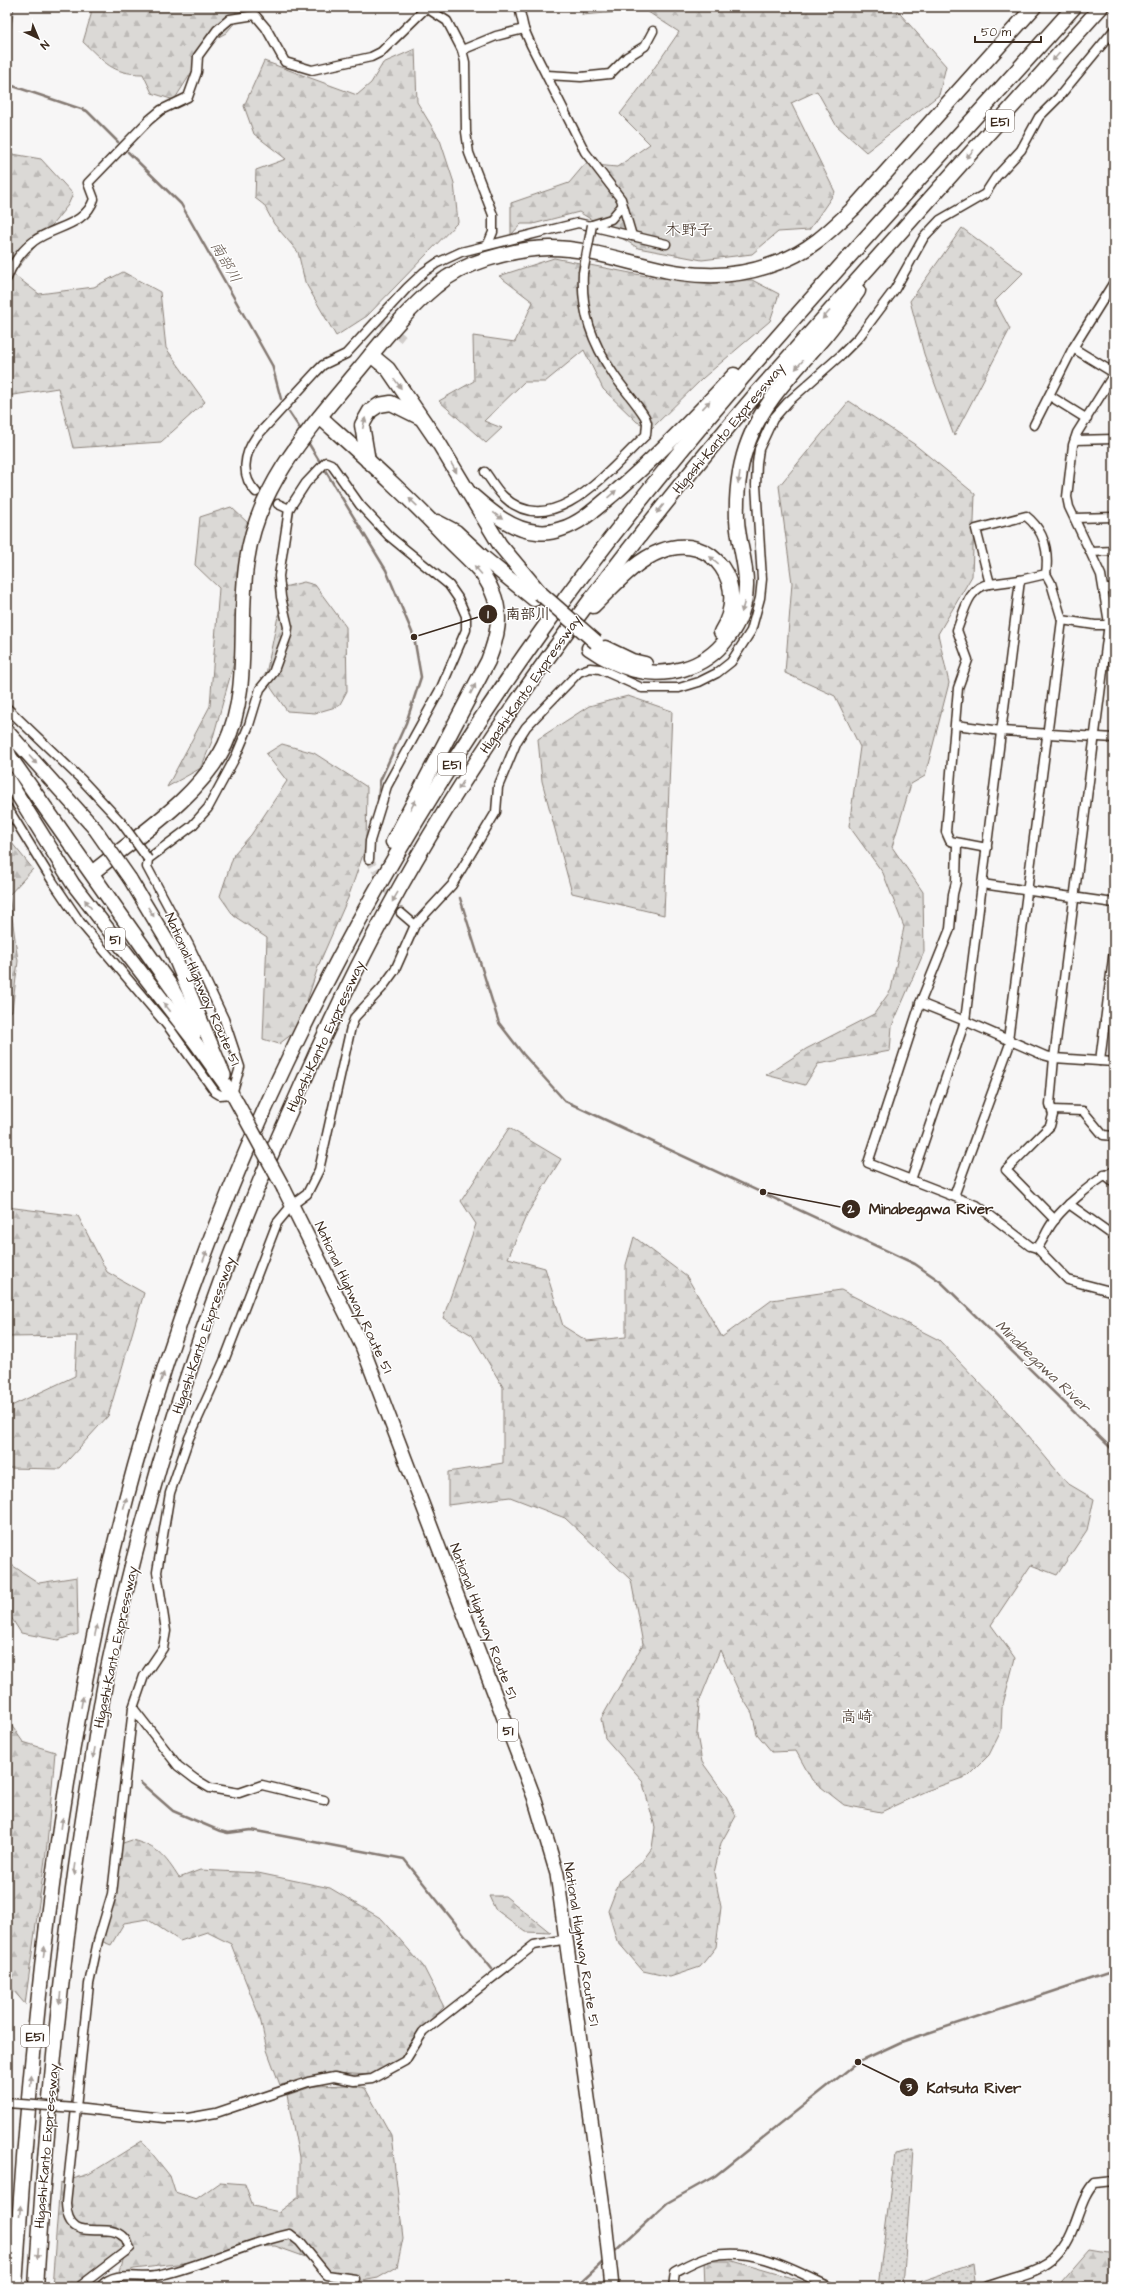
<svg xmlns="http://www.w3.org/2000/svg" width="1121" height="2294" font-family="'Architects Daughter','Klee One',sans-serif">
  <defs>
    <pattern id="grass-dots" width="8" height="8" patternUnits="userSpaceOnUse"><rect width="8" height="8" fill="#dbd9d6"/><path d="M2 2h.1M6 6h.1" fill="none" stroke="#bdbab7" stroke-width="1.8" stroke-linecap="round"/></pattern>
    <pattern id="forest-firs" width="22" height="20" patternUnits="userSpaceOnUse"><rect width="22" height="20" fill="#dbd9d6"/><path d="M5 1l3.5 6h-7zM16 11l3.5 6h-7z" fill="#bdbab7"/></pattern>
  </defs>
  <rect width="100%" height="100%" fill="#f7f6f6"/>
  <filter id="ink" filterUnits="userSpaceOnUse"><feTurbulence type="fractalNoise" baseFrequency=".025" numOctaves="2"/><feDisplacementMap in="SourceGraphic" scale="8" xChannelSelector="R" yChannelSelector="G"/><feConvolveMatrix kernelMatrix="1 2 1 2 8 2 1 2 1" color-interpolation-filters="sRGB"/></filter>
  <g filter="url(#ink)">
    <g fill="url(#grass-dots)" stroke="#8b827a">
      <polygon points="913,2150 903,2287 878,2287 895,2154"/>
      <polygon points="972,2264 974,2281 959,2287 905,2287"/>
    </g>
    <g fill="url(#forest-firs)" stroke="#8b827a">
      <polygon points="7,7 14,7 7,52"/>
      <path d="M91,7H248L226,33L203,45L193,70L174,100L152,93L143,74C111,74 105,62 83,42L91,15Z"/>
      <polygon points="584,7 894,7 946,66 939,95 866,152 836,125 817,91 791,103 835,192 809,230 778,232 752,254 702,260 638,248 579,212 533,224 521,224 511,235 511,203 569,183 585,164 617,167 650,144 620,114 646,80 679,32 645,10 582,15"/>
      <polygon points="415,49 417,102 440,140 454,183 458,222 367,316 336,336 305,282 298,252 274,224 264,205 255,198 256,170 286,159 254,134 244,106 264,61 357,95 371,83 383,63"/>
      <polygon points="7,153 41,159 73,194 68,205 13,274 39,294 94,287 123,272 160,292 166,348 205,402 161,442 73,448 58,388 7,396"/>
      <polygon points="962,228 1023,273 995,301 1010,329 954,436 924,354 910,301"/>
      <polygon points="554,258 656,278 752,280 779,294 770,321 703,378 652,428 637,422 603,389 584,350 545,382 524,382 484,421 502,428 486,443 439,401 474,381 473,336 515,342 533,302 499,276"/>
      <polygon points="849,401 914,444 975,494 972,576 938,634 949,683 925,776 911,784 892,847 923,892 924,952 892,1026 890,1051 818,1064 805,1085 766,1075 806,1049 874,1014 891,990 904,927 883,873 849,826 860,747 835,696 785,673 792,583 779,486"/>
      <polygon points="231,507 249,524 235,659 212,741 201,768 167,787 210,706 219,588 195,565 200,517"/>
      <polygon points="304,582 315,585 346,627 347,691 339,706 315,713 287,711 265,679 284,587"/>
      <polygon points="628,696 672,711 664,915 572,893 542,781 538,739 589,706"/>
      <polygon points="282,744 314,753 367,787 366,846 348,898 319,964 304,1010 292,1034 279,1044 263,1039 267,938 234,916 220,896 234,854 251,835 287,781 266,754"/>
      <polygon points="7,837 33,869 9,895 18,961 12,1011 7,1013"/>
      <polygon points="509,1128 561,1159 527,1214 508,1258 545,1268 563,1326 587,1341 626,1337 626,1265 634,1237 687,1277 722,1337 772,1300 841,1290 939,1340 1012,1417 1067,1483 1094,1499 1087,1530 1057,1575 1031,1565 991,1625 1015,1658 1002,1708 1001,1731 989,1755 968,1776 926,1791 881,1812 844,1805 812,1780 796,1751 772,1752 757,1734 752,1713 740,1694 720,1650 699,1702 697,1735 702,1762 725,1794 736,1816 721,1843 714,1873 721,1907 716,1947 700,1967 670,1977 643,1971 617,1941 608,1911 620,1880 641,1863 652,1848 655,1827 642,1780 605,1738 601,1719 643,1644 631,1580 565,1518 510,1497 448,1505 448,1472 503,1463 503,1387 472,1335 443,1318 476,1224 461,1201"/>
      <polygon points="7,1207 78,1216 107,1272 144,1293 108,1416 60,1469 7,1468 7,1408 75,1376 77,1336 8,1337 7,1336"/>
      <polygon points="7,1562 39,1583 77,1577 78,1634 58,1640 21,1633 7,1611"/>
      <polygon points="7,1719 23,1742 55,1752 47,1845 25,2004 7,1983 9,1918 7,1917"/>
      <path d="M132,1840C158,1847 165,1856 179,1878L200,1870L258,1873L330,1888L382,1919L423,1966L444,2007L415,2035L399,2061L370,2075L334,2073L280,2085L267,2050L260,2018L231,1944L207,1932L180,1941L147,1919L124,1923L111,1945L101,1941L114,1902L120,1844Z"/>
      <polygon points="489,1896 505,1896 551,1933 526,1932 495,1909"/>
      <polygon points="350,2085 365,2088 391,2135 403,2238 397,2267 378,2278 357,2282 330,2274 314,2260 275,2246 241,2247 239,2242 240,2247 194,2262 134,2269 119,2275 126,2249 88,2279 86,2287 52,2287 60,2183 89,2174 142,2141 170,2176 175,2192 196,2199 220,2182 245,2184 253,2206 279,2212 299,2197 299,2157 287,2095 314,2086"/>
      <polygon points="1090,2249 1114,2253 1114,2287 1060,2287 1062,2281"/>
      <polygon points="704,2261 733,2261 808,2283 812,2287 705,2287"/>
    </g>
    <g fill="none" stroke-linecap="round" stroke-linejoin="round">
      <g stroke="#847972" stroke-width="2.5">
        <polyline points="7,84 87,111 118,142"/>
        <polyline points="128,152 181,204 272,365 281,399"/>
        <polyline points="289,412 301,430"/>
        <polyline points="309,444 386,570 414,637 421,677 406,723 380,781 378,799"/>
        <polyline points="460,898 499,1023 523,1054 565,1101 915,1264 941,1282 1114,1451"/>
        <polyline points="141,1783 173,1811 220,1831 228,1833 251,1830 404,1859 492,1969"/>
        <polyline points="613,2253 667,2203 715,2176 858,2062 901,2042 1114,1971"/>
        <polyline points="576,2287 605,2260"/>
      </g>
      <g stroke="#d1cdcb" stroke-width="8" stroke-dasharray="8 4" stroke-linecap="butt">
        <polyline points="378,319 406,341"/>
        <polyline points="369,859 401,913"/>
      </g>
      <g stroke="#3b2a1e" stroke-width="11">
        <g id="minor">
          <polyline points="425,7 447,21 462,50 465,62 466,132 469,153 493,215 493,232 488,244"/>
          <polyline points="519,7 524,29 531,45 585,152 621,199 632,236"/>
          <polyline points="462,50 496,36 524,29"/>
          <polyline points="547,75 581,77 610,74 627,57 645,46 653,31"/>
          <polyline points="592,225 611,219 622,206"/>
          <path d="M7,278C13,262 21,251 34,241C54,226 85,226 94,199L88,183L149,120L161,110L188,97L197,72L198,56L217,30L230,19L255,15L266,28L285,62L312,70L371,57L381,52L426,8"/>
          <polyline points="1073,348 1114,373"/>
          <polyline points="1050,396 1087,419"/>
          <polyline points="1034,425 1073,348 1114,282"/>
          <polyline points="1075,440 1114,439"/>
          <path d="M485,472C491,480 496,489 503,496C552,544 612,467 646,435L647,423L645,417C636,402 624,390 614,375C592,343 581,312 583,273"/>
          <path d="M256,492C240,476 244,454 256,437L316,372L323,365L346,354L407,288L424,272L437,263L461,252L578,223L666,244"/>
          <polyline points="278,504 289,509"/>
          <polyline points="1075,518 1114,517"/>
          <polyline points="1091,552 1114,551"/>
          <polyline points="1046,574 1051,583 1062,620"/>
          <polyline points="1020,580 965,1021 1043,1055 1054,1058 1114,1062"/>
          <polyline points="1104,589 1114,589"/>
          <polyline points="7,708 82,780 121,822"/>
          <polyline points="956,725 1001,731 1114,738"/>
          <polyline points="7,807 53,882 80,922 170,1029 215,1092 220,1095 232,1094 240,1067 224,1019 189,945 147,867 148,859 192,826 208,808 236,756 249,725 260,689 273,673 287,635 288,627 281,597 279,576 289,509 306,483 326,462 331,464 360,505 389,536 449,585 458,598 466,616 466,630 441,688 387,786 370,841 369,859"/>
          <polyline points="957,844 956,882 953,894 950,929 921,1001 868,1163 978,1206 1030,1246 1037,1248"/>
          <path d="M987,848L950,841L946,832L958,688L968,660L957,630C964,613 968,586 990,584L1020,580L1046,574C1049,551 1045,531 1026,516L976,529L990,584"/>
          <polyline points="982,884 1114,903"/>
          <polyline points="401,913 415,925"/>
          <polyline points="1105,1021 1114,1021"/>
          <polyline points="1008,1040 1062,620 1095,625 1113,625"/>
          <polyline points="1100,1061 1114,950"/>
          <polyline points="1052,1110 1083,1111 1103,1135 1114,1136"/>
          <path d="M1114,1171C1099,1177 1062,1208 1053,1222C1046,1231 1044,1240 1037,1248L1068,1280L1114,1292"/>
          <polyline points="1104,1175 1114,1183"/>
          <polyline points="911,1180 965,1021 920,1003"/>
          <polyline points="954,1196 1011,1041"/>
          <polyline points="1069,1204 1114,1236"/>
          <polyline points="1055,1220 1006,1170 1050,1126 1053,1115 1050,1104 1054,1058 1109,623 1101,575 1069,507 1067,497 1073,445 1077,433 1114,374"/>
          <polyline points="133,1708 178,1766 195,1779 210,1788 239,1793 262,1785 324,1800"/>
          <polyline points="76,2108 164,2118 188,2118 216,2113 308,2082 334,2077 354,2081 372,2079 405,2061 423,2032 534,1945 567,1939"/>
          <path d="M79,2287L130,2248C128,2245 127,2239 124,2237C106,2219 68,2248 66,2203L89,1984L98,1941L112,1894L133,1708L144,1676L163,1648L166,1631L157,1572L170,1493L189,1438L224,1361L277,1223L292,1205L307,1194L319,1170L351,1027L355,1017L382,988L395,970L415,925L452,885L496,812L498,787L517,741L526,727L579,672L590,668L600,669L642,688H679L699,682L717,673L731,662L751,631L760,598L762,579L756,485L757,463L759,449L773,419L788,402L841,355L859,337L895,289L924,237L940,220L985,194L996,177L1021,150L1039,117L1058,98L1114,30"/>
          <path d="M100,2287C117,2268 140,2281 161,2275C205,2265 246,2243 290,2234L300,2242L327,2275L355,2279"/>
          <path d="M673,2287L675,2272C686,2266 698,2259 711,2256C752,2246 794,2270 830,2287"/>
          <path d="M985,2287C1027,2272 1056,2274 1074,2226C1080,2211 1084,2194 1095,2183L1114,2181"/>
        </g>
      </g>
      <g stroke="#3b2a1e" stroke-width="16">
        <g id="trunk">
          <polyline points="7,731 95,829"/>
          <polyline points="7,749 11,759"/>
          <polyline points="7,778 73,884 195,1042 232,1094"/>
          <polyline points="130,879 169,944 224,1075"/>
          <polyline points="172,988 196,1032"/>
          <polyline points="284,1189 362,1346 534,1797 557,1874 605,2221 612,2287"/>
        </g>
      </g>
      <g stroke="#3b2a1e" stroke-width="17">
        <g id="motorway">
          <polyline points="371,355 388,369 440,445 500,545 540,593"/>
          <path d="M320,417C363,456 407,495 447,538C463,555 483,569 492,591C503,615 497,638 488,661L393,842"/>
          <polyline points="368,461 362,425 370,411 379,405 391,403 419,417"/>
          <path d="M467,491C487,508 509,530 537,532C544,533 553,532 561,529C582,523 601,504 618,490C659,454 697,415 734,375"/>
          <polyline points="437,522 456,532 485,559 534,599"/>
          <path d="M593,606C613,587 634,561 661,551C714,531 750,587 721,632"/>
          <path d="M589,648C618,668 648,679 683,669C719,659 745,624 746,586C747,564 738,542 737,520C736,492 739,465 749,440C764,400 797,369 824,337C836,323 847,307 858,291"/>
          <polyline points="605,648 632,661 645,664"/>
          <polyline points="11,759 172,988"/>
          <path d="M92,873C137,836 199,798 225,745C252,688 237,620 247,560C258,483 313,425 361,367C384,339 408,309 436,286C451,273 468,265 487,259C507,253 529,248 550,248C602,248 653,274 705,275C730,276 756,271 779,262C809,252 832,229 854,208L1034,7"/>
          <path d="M15,2287C32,2011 61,1733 135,1466C219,1165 361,883 543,629C701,408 893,211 1074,7"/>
          <path d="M36,2287C47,2114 62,1941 91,1770C96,1736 101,1702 108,1668C151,1468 216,1273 301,1087C343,992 390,899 445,811C537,663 643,527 756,394L1101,7"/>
        </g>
      </g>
      <use href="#minor" stroke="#fff" stroke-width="8"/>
      <use href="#trunk" stroke="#fff" stroke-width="13"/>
      <use href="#motorway" stroke="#fff" stroke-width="14"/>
      <g stroke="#3b2a1e" stroke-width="11" stroke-linecap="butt">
        <g id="minor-bridge">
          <polyline points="583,273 592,225"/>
          <polyline points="121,822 148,859"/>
          <polyline points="7,2103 76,2108"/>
        </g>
      </g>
      <g stroke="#3b2a1e" stroke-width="16" stroke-linecap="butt">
        <g id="trunk-bridge">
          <polyline points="95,829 130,879"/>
          <polyline points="234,1097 284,1189"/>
        </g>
      </g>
      <g stroke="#3b2a1e" stroke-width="17" stroke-linecap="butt">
        <polyline id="motorway-bridge" points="540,593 596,642"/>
      </g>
      <use href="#minor-bridge" stroke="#fff" stroke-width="8"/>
      <use href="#trunk-bridge" stroke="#fff" stroke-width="13"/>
      <use href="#motorway-bridge" stroke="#fff" stroke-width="14"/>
    </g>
    <defs><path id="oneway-solid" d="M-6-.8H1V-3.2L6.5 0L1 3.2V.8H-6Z"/></defs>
    <g fill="#a79f9a">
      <use href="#oneway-solid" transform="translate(1056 57) rotate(132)"/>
      <use href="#oneway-solid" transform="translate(970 154) rotate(132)"/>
      <use href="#oneway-solid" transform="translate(826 315) rotate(132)"/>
      <use href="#oneway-solid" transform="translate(799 365) rotate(131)"/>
      <use href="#oneway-solid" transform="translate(398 384) rotate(55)"/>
      <use href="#oneway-solid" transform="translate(706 405) rotate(-47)"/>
      <use href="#oneway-solid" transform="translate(364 423) rotate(-77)"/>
      <use href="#oneway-solid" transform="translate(454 468) rotate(60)"/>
      <use href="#oneway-solid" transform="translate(739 478) rotate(99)"/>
      <use href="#oneway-solid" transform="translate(612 494) rotate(-41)"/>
      <use href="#oneway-solid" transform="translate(413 502) rotate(-137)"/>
      <use href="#oneway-solid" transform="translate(660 509) rotate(129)"/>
      <use href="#oneway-solid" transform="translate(498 516) rotate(36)"/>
      <use href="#oneway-solid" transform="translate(714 560) rotate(-141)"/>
      <use href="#oneway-solid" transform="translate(478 570) rotate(-131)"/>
      <use href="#oneway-solid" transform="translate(743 607) rotate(105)"/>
      <use href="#oneway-solid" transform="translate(473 689) rotate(-63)"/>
      <use href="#oneway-solid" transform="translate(33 760) rotate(48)"/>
      <use href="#oneway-solid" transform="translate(461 785) rotate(122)"/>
      <use href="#oneway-solid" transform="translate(413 805) rotate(-62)"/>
      <use href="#oneway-solid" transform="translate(395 897) rotate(120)"/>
      <use href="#oneway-solid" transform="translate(88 904) rotate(-127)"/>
      <use href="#oneway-solid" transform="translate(151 912) rotate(58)"/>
      <use href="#oneway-solid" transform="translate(167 1007) rotate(-128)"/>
      <use href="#oneway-solid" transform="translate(205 1256) rotate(-70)"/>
      <use href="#oneway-solid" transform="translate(162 1378) rotate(-72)"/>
      <use href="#oneway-solid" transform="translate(125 1503) rotate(-75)"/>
      <use href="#oneway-solid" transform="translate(96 1630) rotate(-78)"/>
      <use href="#oneway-solid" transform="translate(82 1702) rotate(-80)"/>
      <use href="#oneway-solid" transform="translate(94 1753) rotate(100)"/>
      <use href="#oneway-solid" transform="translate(62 1823) rotate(-82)"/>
      <use href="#oneway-solid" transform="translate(75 1869) rotate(98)"/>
      <use href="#oneway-solid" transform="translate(44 1952) rotate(-83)"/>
      <use href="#oneway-solid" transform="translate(60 1998) rotate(96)"/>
      <use href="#oneway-solid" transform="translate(31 2081) rotate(-85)"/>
      <use href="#oneway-solid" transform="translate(20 2211) rotate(-85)"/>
      <use href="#oneway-solid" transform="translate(38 2253) rotate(94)"/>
    </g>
  </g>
  <g text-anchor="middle" stroke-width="3" stroke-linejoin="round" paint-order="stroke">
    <g fill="#fff" stroke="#766a62" stroke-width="1">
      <rect x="986" y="110" width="28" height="22" rx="3"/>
      <rect x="438" y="753" width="28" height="22" rx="3"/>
      <rect x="105" y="928" width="20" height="22" rx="3"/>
      <rect x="498" y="1719" width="20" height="22" rx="3"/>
      <rect x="21" y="2025" width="28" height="22" rx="3"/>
    </g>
    <g font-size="13" font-weight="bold" fill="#3b2a1e">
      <text x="1000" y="126">E51</text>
      <text x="452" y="769">E51</text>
      <text x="115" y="944">51</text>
      <text x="508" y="1735">51</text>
      <text x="35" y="2041">E51</text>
    </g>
    <g font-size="14" fill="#3b2a1e" stroke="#fff">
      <text transform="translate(728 428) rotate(-50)" y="5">Higashi-Kanto Expressway</text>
      <text transform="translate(530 684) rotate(-55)" y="5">Higashi-Kanto Expressway</text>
      <text transform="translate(203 989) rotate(66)" y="5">National Highway Route 51</text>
      <text transform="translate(325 1036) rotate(-65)" y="5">Higashi-Kanto Expressway</text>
      <text transform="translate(354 1297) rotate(65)" y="5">National Highway Route 51</text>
      <text transform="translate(203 1335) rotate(-71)" y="5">Higashi-Kanto Expressway</text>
      <text transform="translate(484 1621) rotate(69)" y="5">National Highway Route 51</text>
      <text transform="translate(115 1647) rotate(-78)" y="5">Higashi-Kanto Expressway</text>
      <text transform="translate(582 1944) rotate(81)" y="5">National Highway Route 51</text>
      <text transform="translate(46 2146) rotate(-85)" y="5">Higashi-Kanto Expressway</text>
    </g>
    <g font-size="15" font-style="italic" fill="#65584f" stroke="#fff">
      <text transform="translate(226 262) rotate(60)" y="5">南部川</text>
      <text transform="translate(1043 1366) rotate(44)" y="5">Minabegawa River</text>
    </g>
    <g font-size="16" fill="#3b2a1e" stroke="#fff">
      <text x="689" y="235">木野子</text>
      <text x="857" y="1722">高崎</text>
    </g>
  </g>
  <path fill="none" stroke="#3b2a1e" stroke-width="1.5" d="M414 637L488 614M763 1192L851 1209M858 2062L909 2087"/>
  <g fill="#3b2a1e" stroke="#fff" stroke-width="1.5">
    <circle cx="414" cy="637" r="4"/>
    <circle cx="763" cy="1192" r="4"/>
    <circle cx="858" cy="2062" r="4"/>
    <circle cx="488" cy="614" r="10"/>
    <circle cx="851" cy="1209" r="10"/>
    <circle cx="909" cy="2087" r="10"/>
  </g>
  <g font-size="12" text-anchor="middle" font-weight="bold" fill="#fff">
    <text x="488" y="618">1</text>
    <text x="851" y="1213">2</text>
    <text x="909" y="2091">3</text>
  </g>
  <g font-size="15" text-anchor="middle" font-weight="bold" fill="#3b2a1e" stroke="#fff" stroke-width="3" stroke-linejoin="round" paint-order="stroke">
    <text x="528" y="619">南部川</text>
    <text x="931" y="1214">Minabegawa River</text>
    <text x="974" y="2093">Katsuta River</text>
  </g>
  <rect width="1121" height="2294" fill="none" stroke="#fff" stroke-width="24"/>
  <rect x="12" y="12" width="1097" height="2270" fill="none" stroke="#3b2a1e" stroke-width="1.5" filter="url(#ink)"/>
  <g transform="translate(38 38) rotate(136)" stroke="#ffffff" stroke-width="3" paint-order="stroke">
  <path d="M0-3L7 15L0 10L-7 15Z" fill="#3b2a1e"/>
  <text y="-6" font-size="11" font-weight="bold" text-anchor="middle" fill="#3b2a1e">N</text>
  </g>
  <path d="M975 36v6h66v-6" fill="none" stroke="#3b2a1e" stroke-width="2"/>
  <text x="981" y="36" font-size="12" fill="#3b2a1e" stroke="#ffffff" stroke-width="3" paint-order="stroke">50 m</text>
</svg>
